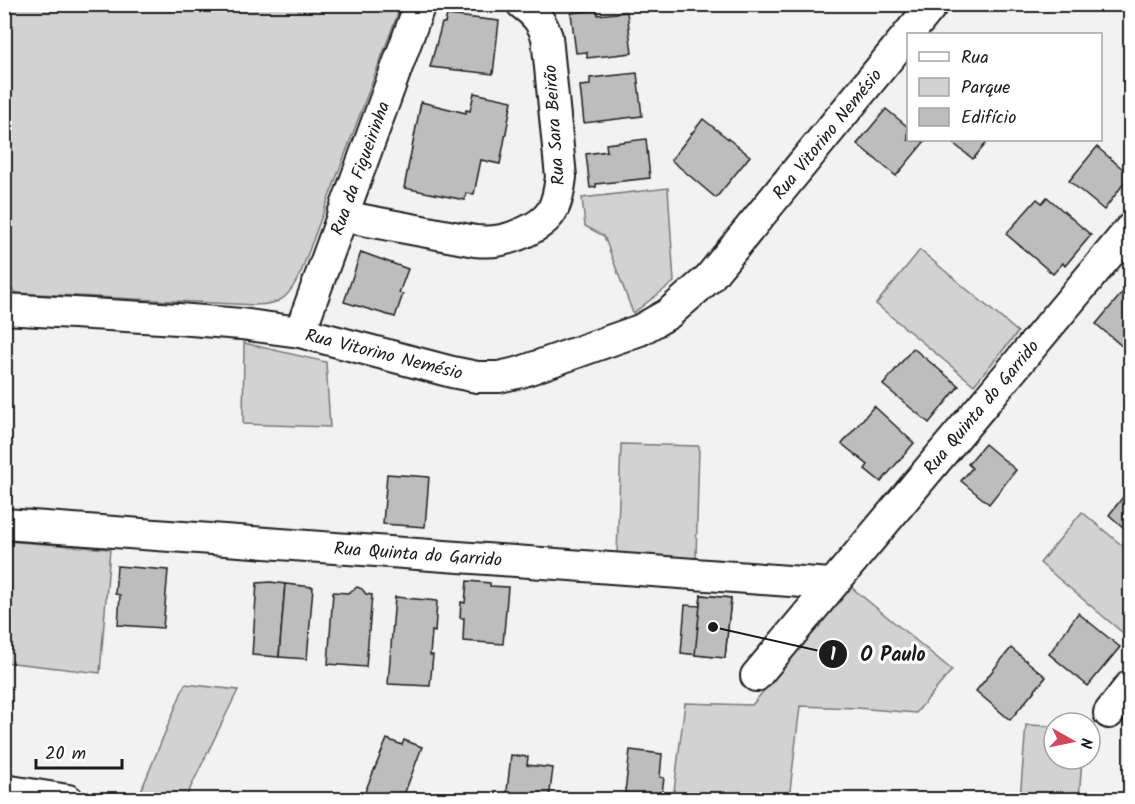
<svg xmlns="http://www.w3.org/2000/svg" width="1135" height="804" font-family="Kalam,sans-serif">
  <rect width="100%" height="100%" fill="#f2f2f2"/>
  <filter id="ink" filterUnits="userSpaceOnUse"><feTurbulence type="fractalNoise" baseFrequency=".0167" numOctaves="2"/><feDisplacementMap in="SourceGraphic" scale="12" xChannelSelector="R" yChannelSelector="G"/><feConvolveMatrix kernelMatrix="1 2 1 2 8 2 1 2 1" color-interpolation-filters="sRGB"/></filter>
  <g filter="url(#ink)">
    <g fill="#d2d2d2" stroke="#777" stroke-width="1.5">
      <path d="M4,5H401L301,272C289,297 282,305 254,305L17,293L5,284Z"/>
      <polygon points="668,188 674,282 633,313 604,236 585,226 582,198"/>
      <polygon points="920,250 1018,332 974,385 876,304"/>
      <polygon points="244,343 326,362 330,427 243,424"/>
      <polygon points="621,444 699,446 696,559 617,553"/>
      <polygon points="1082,512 1130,552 1130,639 1040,563"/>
      <polygon points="5,541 110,549 100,673 5,662"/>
      <polygon points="851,587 952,670 916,713 857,708 800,706 789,799 673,799 685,703 752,705"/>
      <polygon points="185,684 238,690 186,797 141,791"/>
      <polygon points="1026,725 1054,726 1054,759 1082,759 1079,799 1020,799"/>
    </g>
    <g fill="#bdbdbd" stroke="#1c1c1c" stroke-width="1.5">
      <polygon points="597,10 598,15 627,12 632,53 587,58 587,52 576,53 571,13"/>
      <polygon points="447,15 499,21 493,74 430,67 442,23 445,23"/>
      <polygon points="637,73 642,116 584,123 580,86 590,85 590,78"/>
      <polygon points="474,93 512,101 500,164 481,160 474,194 466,193 465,200 404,188 421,102 466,113 466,110 470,111"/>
      <polygon points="886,109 908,127 908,140 925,141 896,176 857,144"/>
      <polygon points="703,119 750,156 716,198 671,160"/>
      <polygon points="646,139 650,178 596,184 596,187 590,188 586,154 607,151 606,144"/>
      <polygon points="955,140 989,140 973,159 954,144 957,141"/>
      <polygon points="1097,147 1130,175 1104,210 1069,181"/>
      <polygon points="1047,197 1091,235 1065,266 1063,263 1053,274 1006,234 1037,199 1042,203"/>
      <polygon points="361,252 408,269 399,293 403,294 395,317 344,302"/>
      <polygon points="1122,293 1130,300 1130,353 1096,324"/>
      <polygon points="913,348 959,386 929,423 883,385"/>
      <polygon points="874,406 914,443 881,482 865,469 868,465 842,444"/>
      <polygon points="985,444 1016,470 989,504 961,481 972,468 968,464"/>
      <polygon points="387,474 429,477 425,527 383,524"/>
      <polygon points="1130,488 1130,533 1109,515"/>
      <polygon points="117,566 168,570 163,628 118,625 120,595 115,594"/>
      <polygon points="467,581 490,583 490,586 508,587 503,644 463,641 464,618 460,618 461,602 465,603"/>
      <polygon points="271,582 285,584 279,657 252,655 257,583"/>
      <polygon points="285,584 313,587 307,659 279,657"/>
      <polygon points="357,587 362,589 366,594 372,595 366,667 328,664 333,592 348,593"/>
      <polygon points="701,595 731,598 725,658 681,653 685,605 700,606"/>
      <polygon points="701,595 731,598 725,658 695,655"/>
      <polygon points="395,597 437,601 435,632 432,631 430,655 433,655 430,686 388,684"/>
      <polygon points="1078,613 1120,647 1088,686 1049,654"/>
      <polygon points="1011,648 1046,677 1010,720 976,691"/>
      <polygon points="387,739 402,745 404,740 422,747 402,800 362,799"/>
      <polygon points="630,750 662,754 660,777 664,778 661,800 624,800"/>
      <polygon points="511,755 528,757 527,765 553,768 549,800 506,800"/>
    </g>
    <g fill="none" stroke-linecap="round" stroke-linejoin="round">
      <g stroke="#1c1c1c" stroke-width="34">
        <g id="street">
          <path d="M342,216L475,241C494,243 507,240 525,232C553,219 557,207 561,177L547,37C542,22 535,13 522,4"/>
          <polyline points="4,309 178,319 241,324 300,332 452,372 477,377 499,377 521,372 640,330 668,314 709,278 933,4"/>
          <polyline points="300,332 420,4"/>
          <polyline points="4,524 831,584"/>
          <polyline points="756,676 1130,229"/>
          <polyline points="1109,713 1130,686"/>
          <polyline points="4,790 68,800"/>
        </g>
      </g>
      <use href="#street" stroke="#fff" stroke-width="30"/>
    </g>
  </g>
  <g text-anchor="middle" stroke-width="6" stroke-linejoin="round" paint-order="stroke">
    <g font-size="18" fill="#1c1c1c" stroke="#fff">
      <text transform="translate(554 125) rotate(-94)" y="6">Rua Sara Beirão</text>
      <text transform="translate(827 134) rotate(-51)" y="6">Rua Vitorino Nemésio</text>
      <text transform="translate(360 168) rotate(-70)" y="6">Rua da Figueirinha</text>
      <text transform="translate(384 354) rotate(14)" y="6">Rua Vitorino Nemésio</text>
      <text transform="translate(981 407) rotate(-50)" y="6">Rua Quinta do Garrido</text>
      <text transform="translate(418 554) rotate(4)" y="6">Rua Quinta do Garrido</text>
    </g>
  </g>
  <path fill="none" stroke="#1c1c1c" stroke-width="2" d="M713 627L833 654"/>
  <g fill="#1c1c1c" stroke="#fff" stroke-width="2">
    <circle cx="713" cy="627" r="6"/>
    <circle cx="833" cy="654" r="15"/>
  </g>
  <g font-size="18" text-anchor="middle" font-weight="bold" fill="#fff">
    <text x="833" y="660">1</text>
  </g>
  <g font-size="20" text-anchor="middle" font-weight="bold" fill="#1c1c1c" stroke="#fff" stroke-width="6" stroke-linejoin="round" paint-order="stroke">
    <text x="893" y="661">O Paulo</text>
  </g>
  <rect width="1135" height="804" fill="none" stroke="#fff" stroke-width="24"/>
  <rect x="12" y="12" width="1111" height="780" fill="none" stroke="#1c1c1c" stroke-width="2" filter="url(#ink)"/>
  <rect x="907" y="33" width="195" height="108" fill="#ffffff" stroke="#a4a4a4" stroke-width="1.5"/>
  <rect x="919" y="52" width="30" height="9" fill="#ffffff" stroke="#a4a4a4" stroke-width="1.5"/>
  <text x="961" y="63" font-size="18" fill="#1c1c1c">Rua</text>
  <rect x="919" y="78" width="30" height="18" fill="#d2d2d2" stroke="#a4a4a4" stroke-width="1.5"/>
  <text x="961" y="93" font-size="18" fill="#1c1c1c">Parque</text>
  <rect x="919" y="108" width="30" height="18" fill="#bdbdbd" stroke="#a4a4a4" stroke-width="1.5"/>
  <text x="961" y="123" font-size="18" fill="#1c1c1c">Edifício</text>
  <g transform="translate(1072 741) rotate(99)"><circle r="28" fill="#ffffff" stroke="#a4a4a4" stroke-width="1.5"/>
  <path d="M0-4.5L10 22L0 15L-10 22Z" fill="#d1495b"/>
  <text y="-9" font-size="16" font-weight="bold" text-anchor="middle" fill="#1c1c1c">N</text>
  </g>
  <path d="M36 759v9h86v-9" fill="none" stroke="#1c1c1c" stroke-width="3"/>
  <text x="45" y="759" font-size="18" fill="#1c1c1c" stroke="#ffffff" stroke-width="4.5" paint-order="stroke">20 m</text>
</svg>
